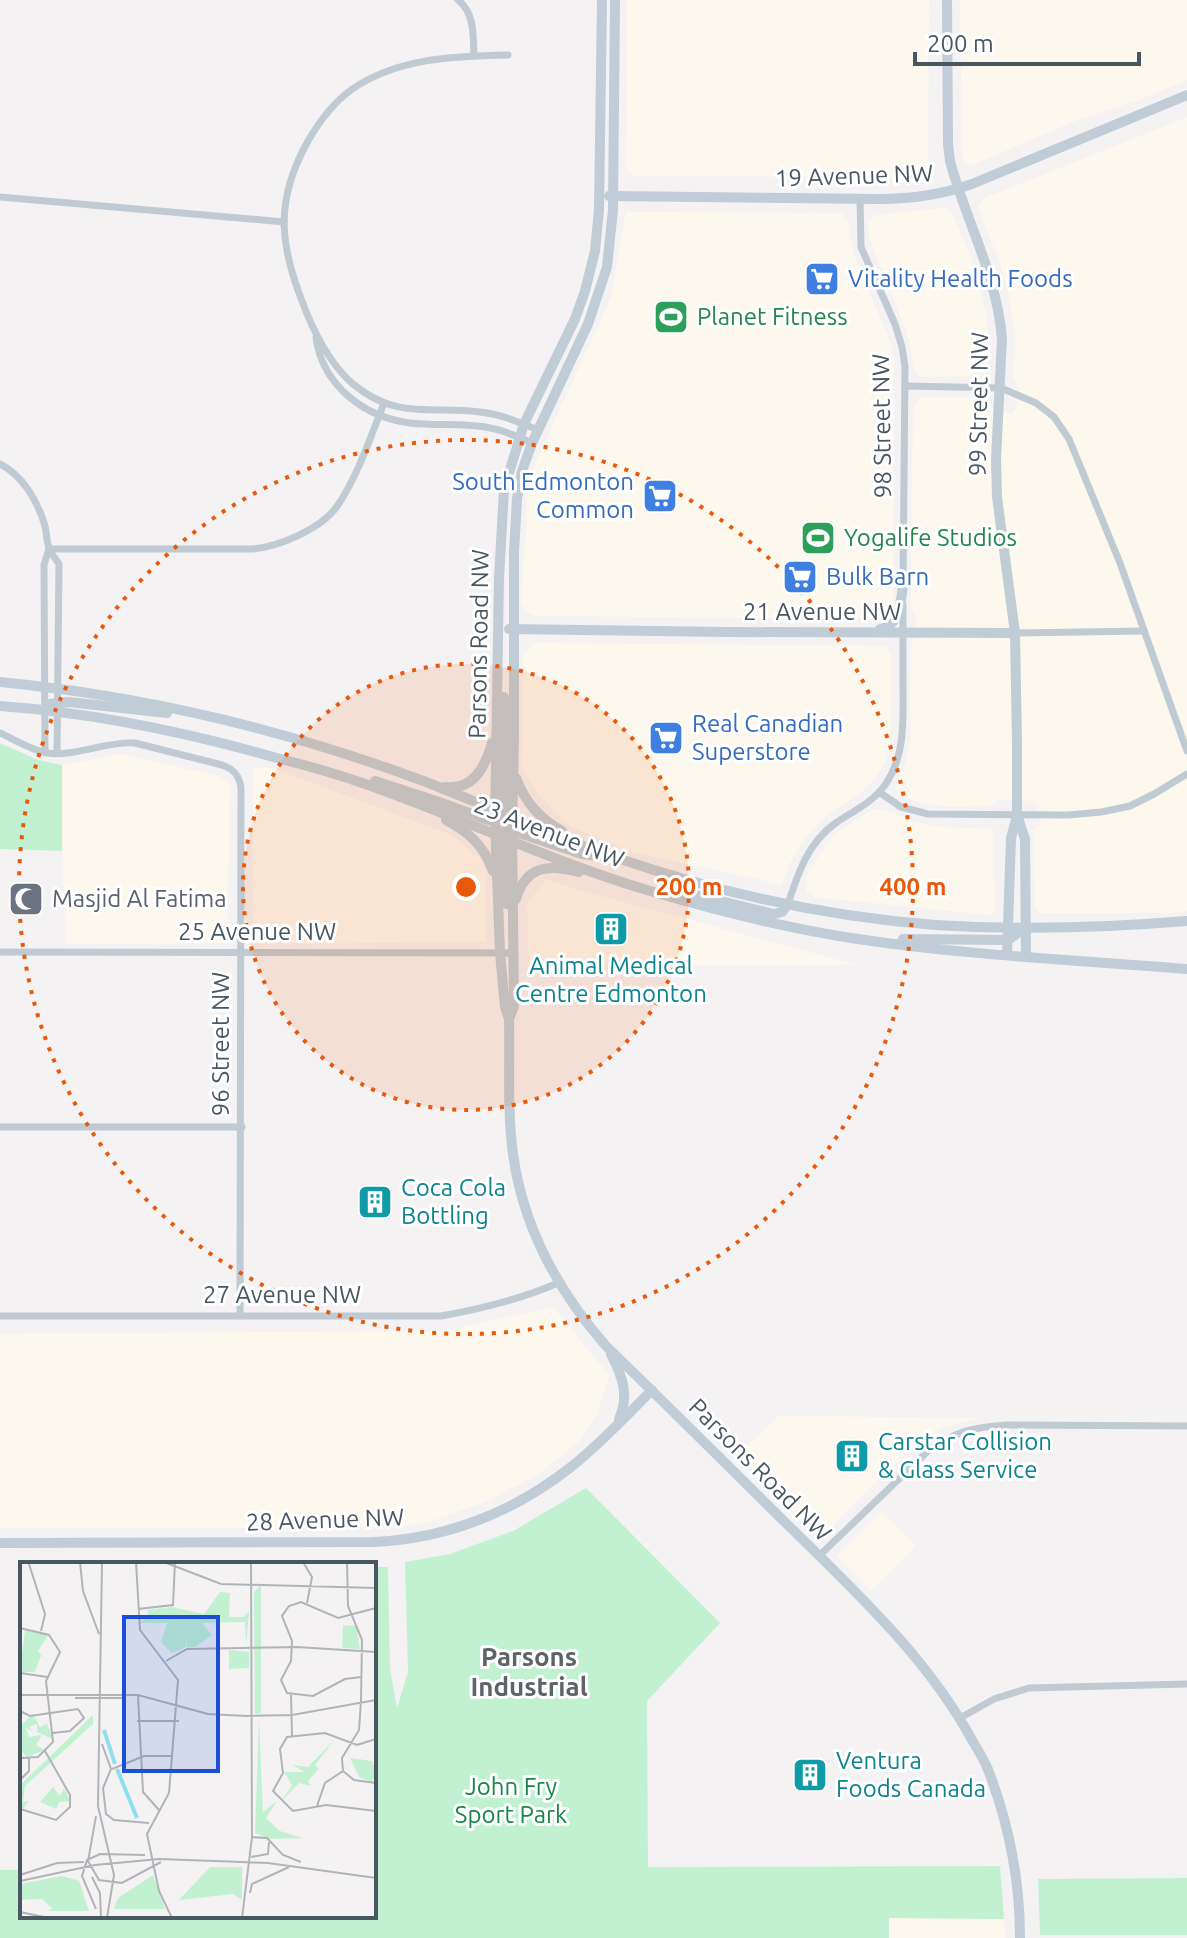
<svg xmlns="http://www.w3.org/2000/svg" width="1187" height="1938" font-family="Ubuntu,sans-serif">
  <rect width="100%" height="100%" fill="#f5f2f3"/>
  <g fill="#fdf8ee">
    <polygon points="627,0 929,0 928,165 912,177 632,176 626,167"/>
    <polygon points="960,0 1187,0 1187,80 1139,100 1077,120 970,166 964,161 962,148"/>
    <polygon points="1187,117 1187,911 1171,913 1041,913 1035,907 1033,830 1041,824 1037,804 1033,801 998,799 993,806 949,807 920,803 898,795 895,787 906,763 911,732 910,694 911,655 916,618 911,607 912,463 914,406 922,397 978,398 984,405 1012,414 1017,408 1019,387 1013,378 1015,341 1012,312 1007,287 999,260 978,208 982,199"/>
    <polygon points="945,208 951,212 972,259 987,319 989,367 981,376 920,377 915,370 907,333 869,238 868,221 875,215"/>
    <polygon points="626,212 841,213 848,220 851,243 857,263 891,344 895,369 891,394 894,401 893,614 885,619 537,616 526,611 521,602 528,491 537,459 611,298"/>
    <polygon points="534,643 886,646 891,654 891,741 885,761 875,778 861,793 823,818 806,837 790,863 781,886 759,879 635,853 569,826 539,795 522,769 523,654"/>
    <polygon points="122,754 218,776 230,785 227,943 66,944 62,851 62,765"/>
    <polygon points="253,768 272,768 452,835 479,857 486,872 485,942 253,944"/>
    <polygon points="874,809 882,809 915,822 942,827 993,829 995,912 990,915 815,897 806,891 806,875 830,839 843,828"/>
    <polygon points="546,879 568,887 857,965 529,966 527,904"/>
    <polygon points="553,1307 609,1375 597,1415 580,1441 537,1475 485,1502 426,1523 379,1528 0,1528 0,1334 444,1331"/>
    <polygon points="779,1416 978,1418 940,1429 914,1445 820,1538 737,1455"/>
    <polygon points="881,1512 916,1546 871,1591 837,1556"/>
    <polygon points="889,1918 1004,1919 1005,1938 889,1938"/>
  </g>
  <g fill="#c2f1d2">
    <polygon points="0,743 38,760 62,765 62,851 0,849"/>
    <polygon points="586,1488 720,1623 647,1701 648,1867 1000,1866 1004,1919 889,1918 889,1938 0,1938 0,1870 22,1870 22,1916 374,1916 374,1567 388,1567 390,1669 397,1708 408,1672 405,1562 450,1554 513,1531"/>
    <polygon points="1187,1878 1187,1935 1040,1935 1038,1879"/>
  </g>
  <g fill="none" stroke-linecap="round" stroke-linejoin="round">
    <g stroke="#c0cad2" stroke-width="7">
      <path d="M458,0C475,13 473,36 474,56"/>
      <path d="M508,55C454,56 396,58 351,90C333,103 319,122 308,141C272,205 281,249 307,314C318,340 332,366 353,384C396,420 432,406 480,412C500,414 519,422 538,430"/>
      <polyline points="0,197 284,222"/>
      <polyline points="860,199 861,247 895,324 902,347 905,367 903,588"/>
      <path d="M316,338C323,386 364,417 410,423C435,426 460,423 485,427C501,429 517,436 532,443"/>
      <polyline points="905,386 1001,388 1036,403 1054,417 1069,439 1120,563 1187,751"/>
      <path d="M0,464C22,475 37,500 44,523C47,531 46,540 49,548C51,554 56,559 59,564L57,753"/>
      <path d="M49,549H252C279,547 323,528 338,505C358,475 371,436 384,403"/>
      <polyline points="1015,633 1144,631"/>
      <path d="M0,733C15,740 31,750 47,753C76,757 105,741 135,743L222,765C234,769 240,776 241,789L240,1315"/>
      <polyline points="45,752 44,565 49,549"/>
      <polyline points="879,792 901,807 928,814 1068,815 1101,812 1130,806 1154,794 1187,774"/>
      <path d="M788,904C798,873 808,842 837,822C854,811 873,802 885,785C906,755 903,719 903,684C903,658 903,631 903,605"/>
      <polyline points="0,952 513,953"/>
      <polyline points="0,1127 242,1127"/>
      <path d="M0,1316H441C481,1309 521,1299 558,1283"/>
      <path d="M819,1556L929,1450C956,1431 974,1427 1007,1425L1187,1426"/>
      <polyline points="960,1718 994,1699 1029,1688 1187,1684"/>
    </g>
    <g stroke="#c0ccd6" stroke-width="10">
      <path d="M615,0L613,210L607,267L588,324L532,443L522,471L517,499L514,552V736L512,830L514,1006L509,1019C510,1064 507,1110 513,1154C523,1227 558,1291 606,1346C668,1406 730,1468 792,1529C857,1593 928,1659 972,1740C978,1750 985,1761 989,1772C1009,1825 1020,1881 1020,1938"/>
      <path d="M947,0L948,144L950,161C966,222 997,274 1002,339L996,459L997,497L1015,633L1017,743V816L1011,838L1007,955"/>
      <path d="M609,196L879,199C912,199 941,195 972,184L1187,95"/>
      <polyline points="509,629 728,632 1015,633"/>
      <path d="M880,629C901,624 900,604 903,586"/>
      <path d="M0,682C143,696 283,729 418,779C485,804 549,836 617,858C720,893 828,917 935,925C1019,930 1103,928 1187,921"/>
      <polyline points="504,697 504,821"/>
      <path d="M0,706C95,713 186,732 277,758C309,766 340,775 371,786C464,819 553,862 647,890C714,910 782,927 851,938C962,955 1075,960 1187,969"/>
      <polyline points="44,709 49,704 69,702 167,713"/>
      <path d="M516,778C525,802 539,818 562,831"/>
      <polyline points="375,781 439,802 488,820 500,822"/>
      <path d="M445,787C474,790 485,767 492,743"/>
      <polyline points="1018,818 1025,839 1026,957"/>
      <path d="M446,820C469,832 484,846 493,871"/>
      <polyline points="507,829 582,854 599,856"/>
      <polyline points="503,832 507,904"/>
      <polyline points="667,891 688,893 774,914 782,912 788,904"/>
      <path d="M516,899C526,865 549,864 579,872"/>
      <polyline points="903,939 1008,940 1025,928"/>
      <polyline points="509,1019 505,1007 500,953 495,822 499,578 504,489 524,424 575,319 585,291 595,251 599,210 602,0"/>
      <path d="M611,1354C622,1376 630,1395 619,1419"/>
      <path d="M0,1543L373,1542C446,1539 514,1512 571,1467C600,1444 626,1416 652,1390"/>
    </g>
  </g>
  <circle cx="466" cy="887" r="223" fill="#e8590c" fill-opacity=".12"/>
  <g fill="none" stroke="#e8590c" stroke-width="4" stroke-dasharray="4 8">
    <circle cx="466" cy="887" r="223"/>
    <circle cx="466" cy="887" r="447"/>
  </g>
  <defs>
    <g id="supermarket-square" transform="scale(1.8)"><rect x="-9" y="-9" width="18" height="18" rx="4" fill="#3f7fe0" stroke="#fff"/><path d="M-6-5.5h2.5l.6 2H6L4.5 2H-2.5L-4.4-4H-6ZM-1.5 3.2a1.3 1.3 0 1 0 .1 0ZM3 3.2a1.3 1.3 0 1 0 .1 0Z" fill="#fff"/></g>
    <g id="stadium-square" transform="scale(1.8)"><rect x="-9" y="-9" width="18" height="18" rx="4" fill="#2e9e5b" stroke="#fff"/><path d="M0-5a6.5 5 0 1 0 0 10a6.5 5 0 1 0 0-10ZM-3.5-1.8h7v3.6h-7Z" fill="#fff"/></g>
    <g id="mosque-square" transform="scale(1.8)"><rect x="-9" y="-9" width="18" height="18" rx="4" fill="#6b7280" stroke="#fff"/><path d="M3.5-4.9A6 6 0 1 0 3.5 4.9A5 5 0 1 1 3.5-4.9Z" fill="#fff"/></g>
    <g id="building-square" transform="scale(1.8)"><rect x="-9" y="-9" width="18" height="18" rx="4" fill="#0f9aa8" stroke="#fff"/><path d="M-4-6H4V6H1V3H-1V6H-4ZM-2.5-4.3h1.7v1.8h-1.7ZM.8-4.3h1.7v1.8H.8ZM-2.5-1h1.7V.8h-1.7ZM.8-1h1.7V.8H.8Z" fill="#fff"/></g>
  </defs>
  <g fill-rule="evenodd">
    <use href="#supermarket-square" x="822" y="279"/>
    <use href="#stadium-square" x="671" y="317"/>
    <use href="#supermarket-square" x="660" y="496"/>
    <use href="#stadium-square" x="818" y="538"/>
    <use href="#supermarket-square" x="800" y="577"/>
    <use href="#supermarket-square" x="666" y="738"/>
    <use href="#mosque-square" x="26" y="899"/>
    <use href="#building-square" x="611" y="929"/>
    <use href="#building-square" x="375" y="1202"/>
    <use href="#building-square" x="852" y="1456"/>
    <use href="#building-square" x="810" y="1775"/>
  </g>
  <g text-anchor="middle" stroke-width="6" stroke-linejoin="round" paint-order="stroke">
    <g font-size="24" fill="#495761" stroke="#fff">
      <text transform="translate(854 176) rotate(-2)" y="8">19 Avenue NW</text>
      <text transform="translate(979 404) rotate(-89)" y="8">99 Street NW</text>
      <text transform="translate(882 426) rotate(-91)" y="8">98 Street NW</text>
      <text x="822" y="620">21 Avenue NW</text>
      <text transform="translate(479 644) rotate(-89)" y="8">Parsons Road NW</text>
      <text transform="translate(549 832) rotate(21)" y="8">23 Avenue NW</text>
      <text x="257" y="940">25 Avenue NW</text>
      <text transform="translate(221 1044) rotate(-90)" y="8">96 Street NW</text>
      <text x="282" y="1303">27 Avenue NW</text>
      <text transform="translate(760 1470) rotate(45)" y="8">Parsons Road NW</text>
      <text transform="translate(325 1520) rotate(-2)" y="8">28 Avenue NW</text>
    </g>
    <g font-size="24" fill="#366cbe" stroke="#fff" text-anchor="start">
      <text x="848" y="287">Vitality Health Foods</text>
      <text x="634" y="490" text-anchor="end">South Edmonton<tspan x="634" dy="28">Common</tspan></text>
      <text x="826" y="585">Bulk Barn</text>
      <text x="692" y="732">Real Canadian<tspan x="692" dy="28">Superstore</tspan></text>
    </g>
    <g font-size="24" fill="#27864d" stroke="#fff" text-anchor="start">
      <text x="697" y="325">Planet Fitness</text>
      <text x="844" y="546">Yogalife Studios</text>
    </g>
    <g font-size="24" fill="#5b616d" stroke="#fff" text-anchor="start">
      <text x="52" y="907">Masjid Al Fatima</text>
    </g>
    <g font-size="24" fill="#0d838f" stroke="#fff" text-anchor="start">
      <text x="611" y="974" text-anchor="middle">Animal Medical<tspan x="611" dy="28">Centre Edmonton</tspan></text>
      <text x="401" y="1196">Coca Cola<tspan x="401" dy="28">Bottling</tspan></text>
      <text x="878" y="1450">Carstar Collision<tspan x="878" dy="28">&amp; Glass Service</tspan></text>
      <text x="836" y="1769">Ventura<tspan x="836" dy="28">Foods Canada</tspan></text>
    </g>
    <g font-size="24" fill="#168748" stroke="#fff">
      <text x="511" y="1795">John Fry<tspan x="511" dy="28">Sport Park</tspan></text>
    </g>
    <g font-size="26" font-weight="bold" fill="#5e6368" stroke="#fff">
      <text x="529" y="1666">Parsons<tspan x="529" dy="30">Industrial</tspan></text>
    </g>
  </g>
  <g transform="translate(20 1562)">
    <rect width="356" height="356" fill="#f5f2f3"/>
    <path d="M241,23V151L235,152L234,30ZM200,30L210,31L209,55H224L229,49L226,84L225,60L182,61L192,73L175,85H167L166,75V85L152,91L141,80L147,61H119L127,56L128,48L152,45L184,52ZM323,63L336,64L340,87L322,86ZM5,68L28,73L18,89L32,105L21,93L15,110H0ZM209,88L229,90V106L209,107ZM13,152L20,165L27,162L33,177L17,170V162L9,165L13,170L6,166L9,175L22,173L16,183L25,188L7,195L0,188V164ZM73,153V162L5,224L3,240L9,239L2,248L0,223ZM239,156L243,250L257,239L246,256L260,269L283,276L250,277L235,271ZM316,176L295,203L299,207L288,219L291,224L279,221L260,241L272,223L264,210H284L273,203L288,205ZM330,196L352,199L356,210L352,220L339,215ZM33,225L40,234L44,226L50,239L39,240L36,247L20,240ZM190,305H222V338L213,332L159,338ZM133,313L145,347H94L98,336ZM42,314L59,319L69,349H28L32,346L22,337L0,338V322Z" fill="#c2f1d2"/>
    <path fill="none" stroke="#8ee0ef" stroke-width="4" d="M84,168L95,202M97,207L117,256"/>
    <path fill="none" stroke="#b0b4b9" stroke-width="2" d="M60,0L63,29L79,72M82,0L78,244L94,313L87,356M116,0L120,68L158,118L149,231L127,272L139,329L152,356M144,0L201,22L356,26M283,0L292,15L287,41M9,2L25,52L21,69M118,47L153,43L155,0M0,66L29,73L40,90L26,119L33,180L18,195L0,196M277,85L356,90M146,99L167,87L279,85M0,111L27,115M341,115L325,117L293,134L267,131L261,118L271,99L272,79L262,54L269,44L281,40L318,56L356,46M0,133H118L188,152L226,154L272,153L356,138M118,133L123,230L139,248M271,133L272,174M55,136H106M0,149L10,154L58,147L64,156L50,169L33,171M117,159H159M356,177L337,183L305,171L267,175L260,187L263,211L253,229L273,249L306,243L356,249M82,182L91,207L83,226L86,252L94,258L129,261M92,207L124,194H151M323,209L322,196L339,168L341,139L342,78L328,44L327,0M323,209L334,218L356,221M0,218L9,209V196M297,244L305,221L323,209M0,247L36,258L50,245V233L25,189M76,254L68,299L79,318L102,321L141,300M232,275L247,276L263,293L281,300M231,295L248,292L249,280M0,313L37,301L64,300M72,315L80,331L81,356M0,319L75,303L139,297L248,301L356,316M230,331L232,322L269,305M76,347L62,314L67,298L80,292L125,293M0,350L29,356M222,356L232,275L231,0"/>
    <path fill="#1d4ed8" fill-opacity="0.15" stroke="#1d4ed8" stroke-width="4" d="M104,55H198V209H104Z"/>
    <rect width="356" height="356" fill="none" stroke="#495761" stroke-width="4"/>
  </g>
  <circle cx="466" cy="887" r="12" fill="#e8590c" stroke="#fff" stroke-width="4"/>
  <g font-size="24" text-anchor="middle" font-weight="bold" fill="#e8590c" stroke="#fff" stroke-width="6" stroke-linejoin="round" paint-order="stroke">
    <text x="689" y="895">200 m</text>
    <text x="913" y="895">400 m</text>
  </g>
  <path d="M915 52v12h224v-12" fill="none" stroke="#495761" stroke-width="4"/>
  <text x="927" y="52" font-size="24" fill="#495761" stroke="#ffffff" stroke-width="6" paint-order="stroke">200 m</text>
</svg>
